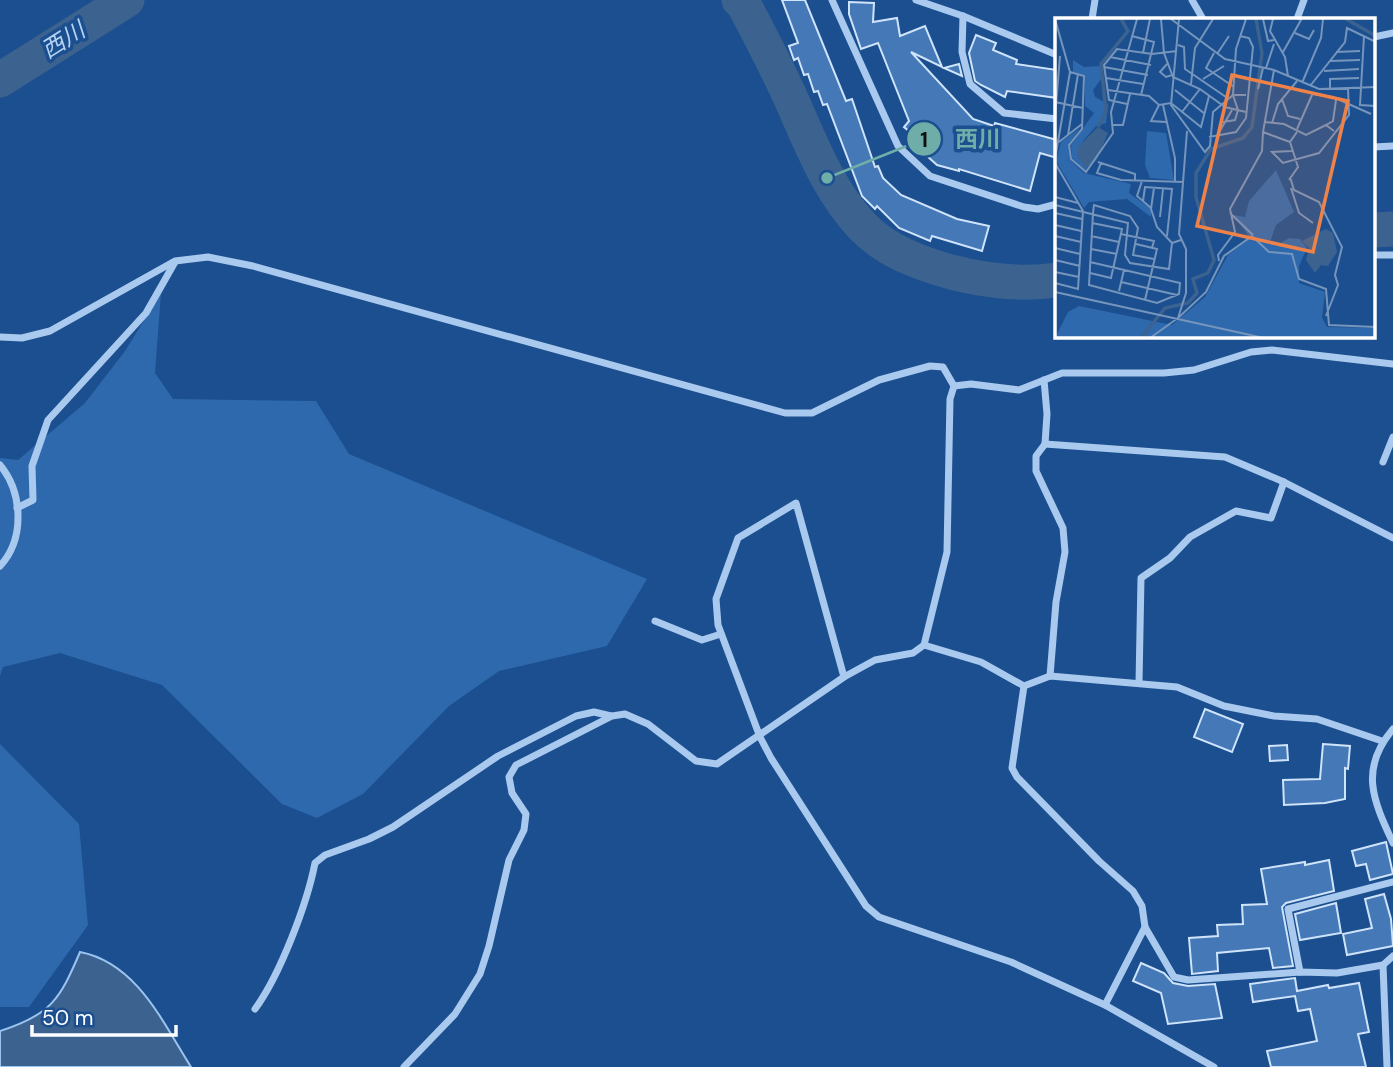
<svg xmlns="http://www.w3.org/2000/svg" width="1393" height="1067" font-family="'DM Sans','Noto Sans JP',sans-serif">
  <rect width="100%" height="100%" fill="#1b4f8f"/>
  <g fill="#2e69ad">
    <polygon points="161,293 155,373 173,399 316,401 349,454 647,579 607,646 499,671 449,706 363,794 317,818 282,804 162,685 60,653 3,667 0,676 0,458 18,460 85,403 125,351"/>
    <polygon points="0,744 79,824 88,925 29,1007 0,1007"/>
  </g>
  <path fill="#3c6290" stroke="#9cc4f0" stroke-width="2" d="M80,952C137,963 163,1023 191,1067H0V1031C51,1015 60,999 80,952Z"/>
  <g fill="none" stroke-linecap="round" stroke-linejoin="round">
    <g stroke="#3c6290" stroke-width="35">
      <path d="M739,0L744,5C761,37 777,68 792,101C811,144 829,191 862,226C886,251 919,263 951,272C986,281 1022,285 1057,280"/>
      <polyline points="0,80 127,0"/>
      <polyline points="1374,230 1393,229"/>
    </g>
  </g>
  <g fill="#4478b7" stroke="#cfe3fa" stroke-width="2">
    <polygon points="782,0 805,0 846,101 852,99 875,167 878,166 883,178 901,195 957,219 989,226 982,251 932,236 930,241 899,228 877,206 875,209 862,196 827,104 823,105 818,91 814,92 808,74 804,75 798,58 794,60 789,46 798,43"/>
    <polygon points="849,2 874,3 873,22 897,18 900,36 925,26 942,67 911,52 973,119 994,126 995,123 1057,140 1057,158 1040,153 1030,191 959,169 959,171 937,165 916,146 921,141 904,127 909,121 878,43 861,49 849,14"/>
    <polygon points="976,35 996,43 993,50 1017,60 1016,64 1057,70 1057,98 1007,91 1005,97 981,85 975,81 969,53"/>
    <polygon points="959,64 962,76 944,68"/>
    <polygon points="1205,709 1243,724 1232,752 1194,737"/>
    <polygon points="1323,744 1350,746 1348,769 1345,768 1345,799 1325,803 1284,805 1283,780 1320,779"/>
    <polygon points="1287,745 1288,760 1270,761 1269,746"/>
    <polygon points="1386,842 1393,874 1370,880 1366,864 1356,866 1352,851"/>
    <polygon points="1329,860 1334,891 1286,903 1282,907 1293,966 1273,968 1269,948 1217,953 1218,971 1192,974 1189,938 1218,936 1217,925 1243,924 1242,905 1267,904 1261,869 1305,862 1305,865"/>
    <polygon points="1384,894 1391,919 1393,946 1347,955 1343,934 1372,928 1365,899"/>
    <polygon points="1336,903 1341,933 1300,940 1295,914"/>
    <polygon points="1141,963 1164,973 1173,983 1188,986 1215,984 1222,1018 1168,1024 1161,993 1133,981"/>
    <polygon points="1295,978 1297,991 1328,985 1329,988 1359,983 1369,1032 1358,1034 1366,1067 1271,1067 1267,1051 1317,1041 1310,1009 1298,1011 1295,996 1253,1002 1250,984"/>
  </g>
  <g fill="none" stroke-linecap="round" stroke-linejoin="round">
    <g stroke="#a9c9ee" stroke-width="7">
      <polyline points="832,0 898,146 930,176 1024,207 1038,209 1057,204"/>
      <polyline points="916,0 963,16 1057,55"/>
      <polyline points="1192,0 1203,19"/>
      <polyline points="963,16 962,52 970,84 1004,113 1057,119"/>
      <polyline points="1092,19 1095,0"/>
      <polyline points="1297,19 1304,0"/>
      <polyline points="1374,37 1393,33"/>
      <polyline points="1374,147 1393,146"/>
      <polyline points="1374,255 1393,255"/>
      <polyline points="0,337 22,338 50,331 175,261 208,257 253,266 785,413 812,413 879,380 930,366 943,367 954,386"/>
      <polyline points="1044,380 1047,414 1045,444 1036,456 1036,471 1063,528 1065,552 1056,602 1050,676"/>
      <polyline points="1045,444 1225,457 1284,482 1393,538"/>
      <polyline points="1383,462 1393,437"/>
      <path d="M0,465C23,493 25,539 0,566"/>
      <polyline points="17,508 33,500 32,466 48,420 146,313 175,262"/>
      <polyline points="655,621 702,640 721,634"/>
      <polyline points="924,645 981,662 1024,686"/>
      <polyline points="844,677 796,503 738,538 716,599 718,625 760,737 771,758 866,906 879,917 1011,962 1105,1005 1214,1067"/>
      <polyline points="1139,683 1141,578 1170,558 1190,537 1236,511 1271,518 1284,482"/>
      <path d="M1393,729C1359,769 1373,800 1393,843"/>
      <polyline points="1145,927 1142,906 1133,891 1099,861 1017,777 1012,768 1024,686 1050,676 1177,687 1224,706 1274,716 1317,719 1382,741"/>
      <polyline points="1383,965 1387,1067"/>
      <polyline points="1300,972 1288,909 1393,882"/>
      <polyline points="1105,1005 1145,927 1174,977 1188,980 1300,972 1337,973 1383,965 1393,956"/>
      <path d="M255,1009C280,975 307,904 315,863L325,855L369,839L393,827L498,756L576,716L594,712L611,716"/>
      <polyline points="404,1067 455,1014 480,974 489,946 509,860 524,830 526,814 512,793 509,777 516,765 612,716 625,714 648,724 696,761 717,764 844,677 875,660 913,653 924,645 947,552 950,399 954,386 971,384 1019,390 1062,373 1164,373 1194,370 1251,352 1272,350 1393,364"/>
    </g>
  </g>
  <g text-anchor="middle" stroke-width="7" stroke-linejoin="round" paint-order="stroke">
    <g font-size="23" font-style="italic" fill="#b5d3f5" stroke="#1b4f8f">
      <text transform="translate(63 40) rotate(-32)" y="8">西川</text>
    </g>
  </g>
  <g transform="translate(1055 18)">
    <rect width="320" height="320" fill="#1b4f8f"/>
    <path d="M18,42L29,49L45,48L47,60L38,72L40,79L53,86L51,105L41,108L28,123L22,139L44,138L30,152L17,140L16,127L39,95L30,88V58L18,54ZM25,110L13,127L15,142L29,155L76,166L74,175L96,191V199L72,181L34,184L29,190L1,143L6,124ZM92,113L111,115L119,162L95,160L90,147ZM221,152L239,194L221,207L215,224L221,228L234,220L245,221L252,230L244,248V265L270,274L267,300L272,309L321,310L320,320H0L13,294L24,288L117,307L150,279L173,237L190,224L193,217L178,197L190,199L194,183Z" fill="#2e69ad"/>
    <path d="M43,109L53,115L41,143L31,150L22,139L23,129ZM271,211L278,215L282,234L273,248L266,247L260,255L251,242L254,230L247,223Z" fill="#3c6290"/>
    <path fill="none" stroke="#3c6290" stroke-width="3.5" d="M291,1L321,18M43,109L51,94L46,46L73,13L66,1M86,320L110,290L133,285L142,275L138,261L153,255L159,242L141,179V155L156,131L188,120L197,109L207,35L201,1"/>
    <path fill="none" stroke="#7695bc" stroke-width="2" d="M106,1L109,35L118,59L145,71L170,89L191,94M116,1L170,41L219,52L264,71L321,69M124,1L116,87L150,134L155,128L158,94L178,77L181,31L191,1M208,1L213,23L219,22M218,1L215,13L230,39L233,58M240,15L254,21L259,12M77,18L99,24L86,77M309,18L305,87L321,88M123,27L129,29L130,51L171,79M228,34L246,2L243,1M281,34L305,33M88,35L95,1M159,35L151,50L179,69M162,36L174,18M55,39L96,47M275,43L305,42M112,46L105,54L111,59L117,57M49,49L93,57M211,50L219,26M219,52L208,114L235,124M269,53L304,51M15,54L29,58L27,111L14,127L16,141L31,154L58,115L56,94L82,1M51,60L88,66M148,61L169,48M247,65L266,20L268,1M136,66L140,30L158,1M255,68L290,24L292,10L321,24M203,71L208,50M275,71V61L304,60M53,72L94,78L104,87L116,85L146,109L154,78M120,72L150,96M257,76L278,79L316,96M227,81L233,98L245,101M0,84L28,90M72,86L54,82L49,47L62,31L97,36L122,33M104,87L96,103L111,104M108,87L120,140V164M127,94L145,71M0,100L5,38M168,104L180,102L183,92L178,77H191M210,104L229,106L251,117L271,107M217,105L223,86L242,63M58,107H68L75,76M242,111L257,77M279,113L271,107L278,103L281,82M13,117L23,56M162,118L177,92M154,119L181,114L191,100L198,29L194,20L185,18M0,127L27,106M237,133L217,134L228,145L264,135L294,97L293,70M0,141L15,54L0,1M43,144L80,156V163M0,145L28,193L23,271L0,265M46,145L42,155L66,162L129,164M235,159L239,172L264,184L287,229L280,257L283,267L271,298M234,162L243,149L235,124L242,114M87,163L82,178L96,190M99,170L96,191L102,209L117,225M236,170L244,195L258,205M0,179L23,185M88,183L90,169L117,171L112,218M0,187L73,205L70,237L75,245L114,251L117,225L126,222M0,195L27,201M175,195L198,217M105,199L108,171M0,207L26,213M66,216L99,223L97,230M0,218L26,224M36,218L64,224M81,226L102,231L90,282M0,230L25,236M36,231L62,236M0,242L25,248M164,243L163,237L180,214L175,191L207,133L208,114M35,244L125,265L124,276L102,285L34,267L38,195L39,187L75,198L83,210L78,237L99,241M0,254L24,259M35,255L56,260L67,211L37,205M66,264L122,277M64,273L69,252M0,274L209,320M123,300L151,274L169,238L197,218L214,234L237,236L244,261L271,271L274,307L321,309M95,320L123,300L131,275V231L124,216L132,113"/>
    <path fill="#ee8249" fill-opacity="0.15" stroke="#ee8249" stroke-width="3.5" d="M177,57L293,83L258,234L142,208Z"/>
    <rect width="320" height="320" fill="none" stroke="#fff" stroke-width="3.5"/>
  </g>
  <path fill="none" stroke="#6fada8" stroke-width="2.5" d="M827 178L924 139"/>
  <g fill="#6fada8" stroke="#1b4f8f" stroke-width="2.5">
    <circle cx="827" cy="178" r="7"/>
    <circle cx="924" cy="139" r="18"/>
  </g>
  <g font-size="21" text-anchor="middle" font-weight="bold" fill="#111">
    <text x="924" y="147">1</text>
  </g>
  <g font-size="23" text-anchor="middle" font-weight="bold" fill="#6fada8" stroke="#1b4f8f" stroke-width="7" stroke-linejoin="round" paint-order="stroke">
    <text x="978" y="147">西川</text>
  </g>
  <path d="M32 1025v10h144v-10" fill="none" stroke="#ffffff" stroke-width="3.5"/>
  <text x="42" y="1025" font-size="21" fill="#ffffff" stroke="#1b4f8f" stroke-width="5" paint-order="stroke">50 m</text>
</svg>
